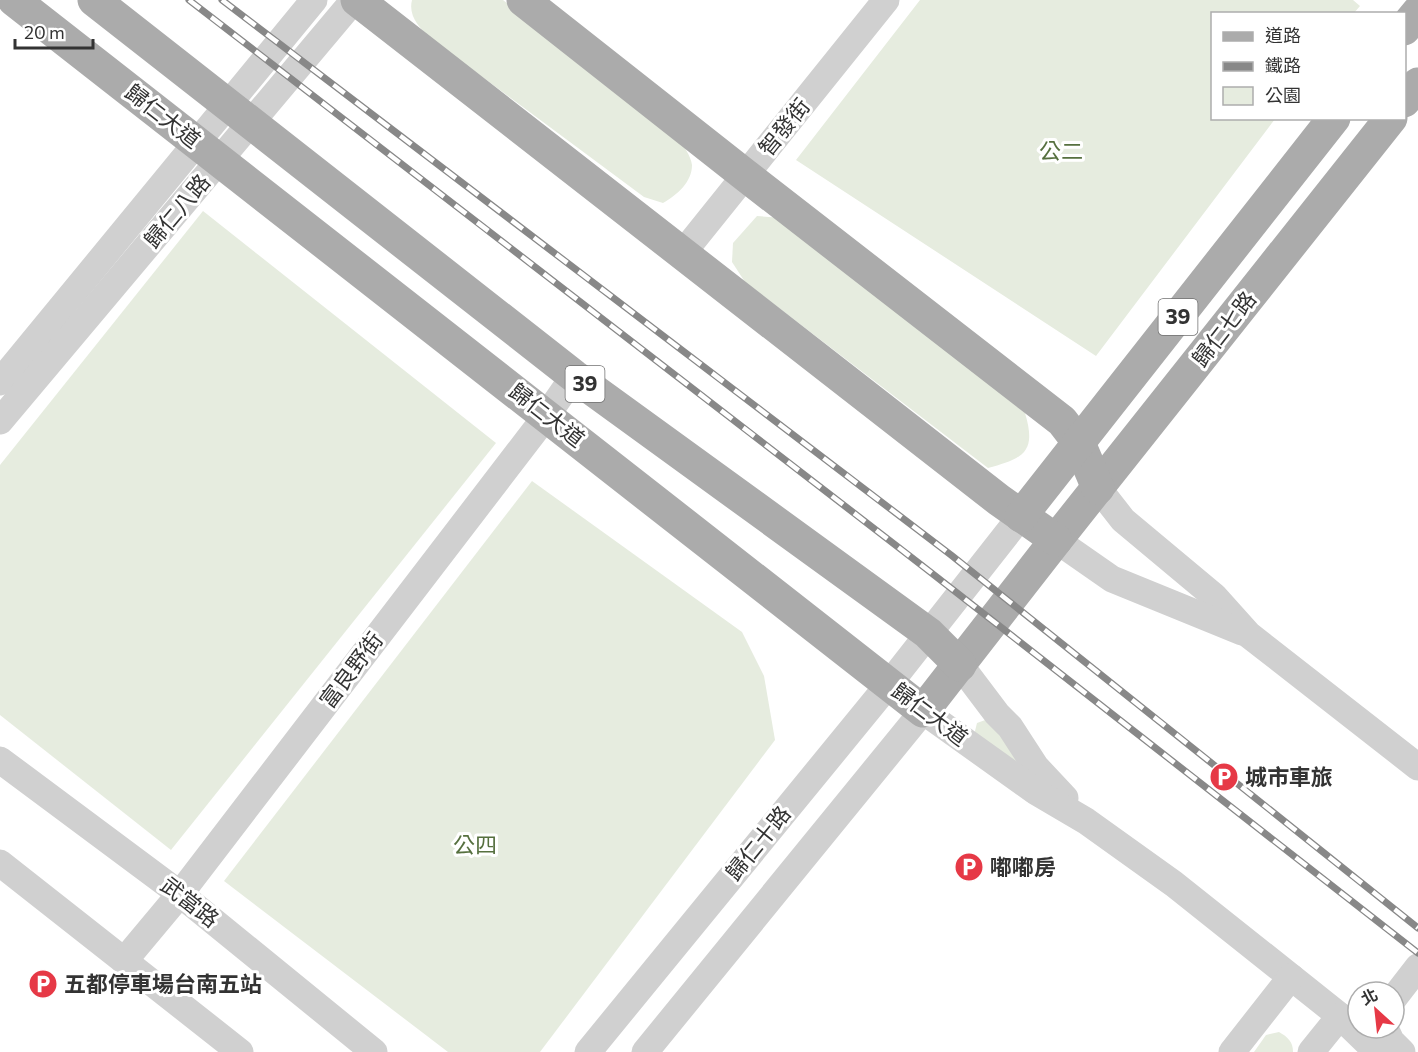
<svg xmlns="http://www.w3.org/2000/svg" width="1418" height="1052" font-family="Commissioner,'Noto Sans TC',sans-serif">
  <rect width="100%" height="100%" fill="#fff"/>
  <g fill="#e6ecdf">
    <path d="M412,0H503L678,138C683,145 691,156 692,165C692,182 677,195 663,203L644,197L430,38C419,27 408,16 412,0Z"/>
    <polygon points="920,0 1353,0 1360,6 1354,13 1212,14 1212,118 1275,119 1096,356 796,160"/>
    <polygon points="203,211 496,443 171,850 0,715 0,465"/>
    <path d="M757,216L783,218L1025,413C1037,453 1023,458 988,468L745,282L732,262L733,243Z"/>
    <polygon points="532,481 742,632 764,676 775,740 540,1052 448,1052 224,881"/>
    <polygon points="988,719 1035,781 974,735 977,723"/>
    <path d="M1279,1032C1288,1037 1293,1042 1293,1052H1254L1266,1035Z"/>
  </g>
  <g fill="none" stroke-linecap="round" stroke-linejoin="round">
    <g stroke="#d0d0d0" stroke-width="27">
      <polyline points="682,254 886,0"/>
      <polyline points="0,382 314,0"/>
      <polyline points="0,421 354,0"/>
      <polyline points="1098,488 1123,520 1214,596 1249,635 1418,767"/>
      <polyline points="1056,540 1112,579 1242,632"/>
      <polyline points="960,665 997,714 1010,727 1036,767 1065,798"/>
      <polyline points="0,760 180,894 374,1052"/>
      <polyline points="0,863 240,1052"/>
      <polyline points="124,961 180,894 547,415 574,376"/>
      <polyline points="1394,998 1418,967"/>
      <polyline points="1385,1028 1391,1041 1402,1052"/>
      <polyline points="588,1052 889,684 1021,516"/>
      <polyline points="645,1052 923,711 1035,791 1086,821 1174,884 1340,1016 1358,1027"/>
      <polyline points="1232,1052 1291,977"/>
      <polyline points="1311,1052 1340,1016 1377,1052"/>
    </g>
    <g stroke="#ababab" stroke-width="33">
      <polyline points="14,0 923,711 1056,540 1391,118"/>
      <polyline points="94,0 574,376 928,633 960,665"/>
      <polyline points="357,0 999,500 1056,540"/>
      <polyline points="523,0 745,175 1062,421 1079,443 1098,488"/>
      <polyline points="1404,29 1418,12"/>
      <polyline points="1404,101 1418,84"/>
      <polyline points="1021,516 1334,118"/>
    </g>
    <g stroke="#888" stroke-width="7">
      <g id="rail">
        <polyline points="189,0 920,564 1418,953"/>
        <polyline points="222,0 951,555 1418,928"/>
      </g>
    </g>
    <use href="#rail" stroke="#fff" stroke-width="4.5" stroke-dasharray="14" stroke-linecap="butt"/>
  </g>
  <defs>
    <g id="parking-disc" transform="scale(1.5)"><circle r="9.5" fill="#e63946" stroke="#fff"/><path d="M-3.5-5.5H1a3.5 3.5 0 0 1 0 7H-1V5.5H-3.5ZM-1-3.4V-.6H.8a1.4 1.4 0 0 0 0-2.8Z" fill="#fff"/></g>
  </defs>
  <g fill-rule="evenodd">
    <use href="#parking-disc" x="1224" y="777"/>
    <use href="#parking-disc" x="969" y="867"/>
    <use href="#parking-disc" x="43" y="984"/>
  </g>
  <g text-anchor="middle" stroke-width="6" stroke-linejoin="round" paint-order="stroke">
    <g fill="#fff" stroke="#707070" stroke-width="1.5">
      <rect x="1158.5" y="299" width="39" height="36" rx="4.5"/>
      <rect x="565.5" y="366" width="39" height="36" rx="4.5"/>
    </g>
    <g font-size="21" font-weight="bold" fill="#333">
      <text x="1178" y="324">39</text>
      <text x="585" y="391">39</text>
    </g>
    <g font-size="22" fill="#333" stroke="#fff">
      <text transform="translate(163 116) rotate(38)" y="8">歸仁大道</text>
      <text transform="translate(784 127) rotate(-51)" y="8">智發街</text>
      <text transform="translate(177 211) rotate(-50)" y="8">歸仁八路</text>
      <text transform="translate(1224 329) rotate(-52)" y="8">歸仁七路</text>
      <text transform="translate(547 415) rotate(38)" y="8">歸仁大道</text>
      <text transform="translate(351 670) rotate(-53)" y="8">富良野街</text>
      <text transform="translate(930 714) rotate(37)" y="8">歸仁大道</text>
      <text transform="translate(758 843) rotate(-51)" y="8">歸仁十路</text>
      <text transform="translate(190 902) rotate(38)" y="8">武當路</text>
    </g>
    <g font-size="22" fill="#56703f" stroke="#fff">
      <text x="1061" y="159">公二</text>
      <text x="475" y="853">公四</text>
    </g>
    <g font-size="22" font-weight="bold" fill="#333" stroke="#fff" text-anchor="start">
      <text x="1245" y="785">城市車旅</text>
      <text x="990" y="875">嘟嘟房</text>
      <text x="64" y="992">五都停車場台南五站</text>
    </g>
  </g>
  <rect x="1211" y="12" width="195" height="108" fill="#ffffff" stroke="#adadad" stroke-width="1.5"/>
  <rect x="1223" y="32" width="30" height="9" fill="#ababab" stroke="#adadad" stroke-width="1.5"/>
  <text x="1265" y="42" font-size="18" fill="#333333">道路</text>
  <rect x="1223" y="62" width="30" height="9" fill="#888888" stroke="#adadad" stroke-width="1.5"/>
  <text x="1265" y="72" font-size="18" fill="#333333">鐵路</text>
  <rect x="1223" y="87" width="30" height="18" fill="#e6ecdf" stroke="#adadad" stroke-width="1.5"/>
  <text x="1265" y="102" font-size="18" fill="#333333">公園</text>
  <g transform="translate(1376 1010) rotate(333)"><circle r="28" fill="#ffffff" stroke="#adadad" stroke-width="1.5"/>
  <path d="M0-4.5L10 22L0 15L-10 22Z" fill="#e63946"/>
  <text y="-9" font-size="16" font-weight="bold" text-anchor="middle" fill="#333333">北</text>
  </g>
  <path d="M15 39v9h78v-9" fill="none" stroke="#333333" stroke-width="3"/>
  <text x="24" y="39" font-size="18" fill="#333333" stroke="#ffffff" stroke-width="4.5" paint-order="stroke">20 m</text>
</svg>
